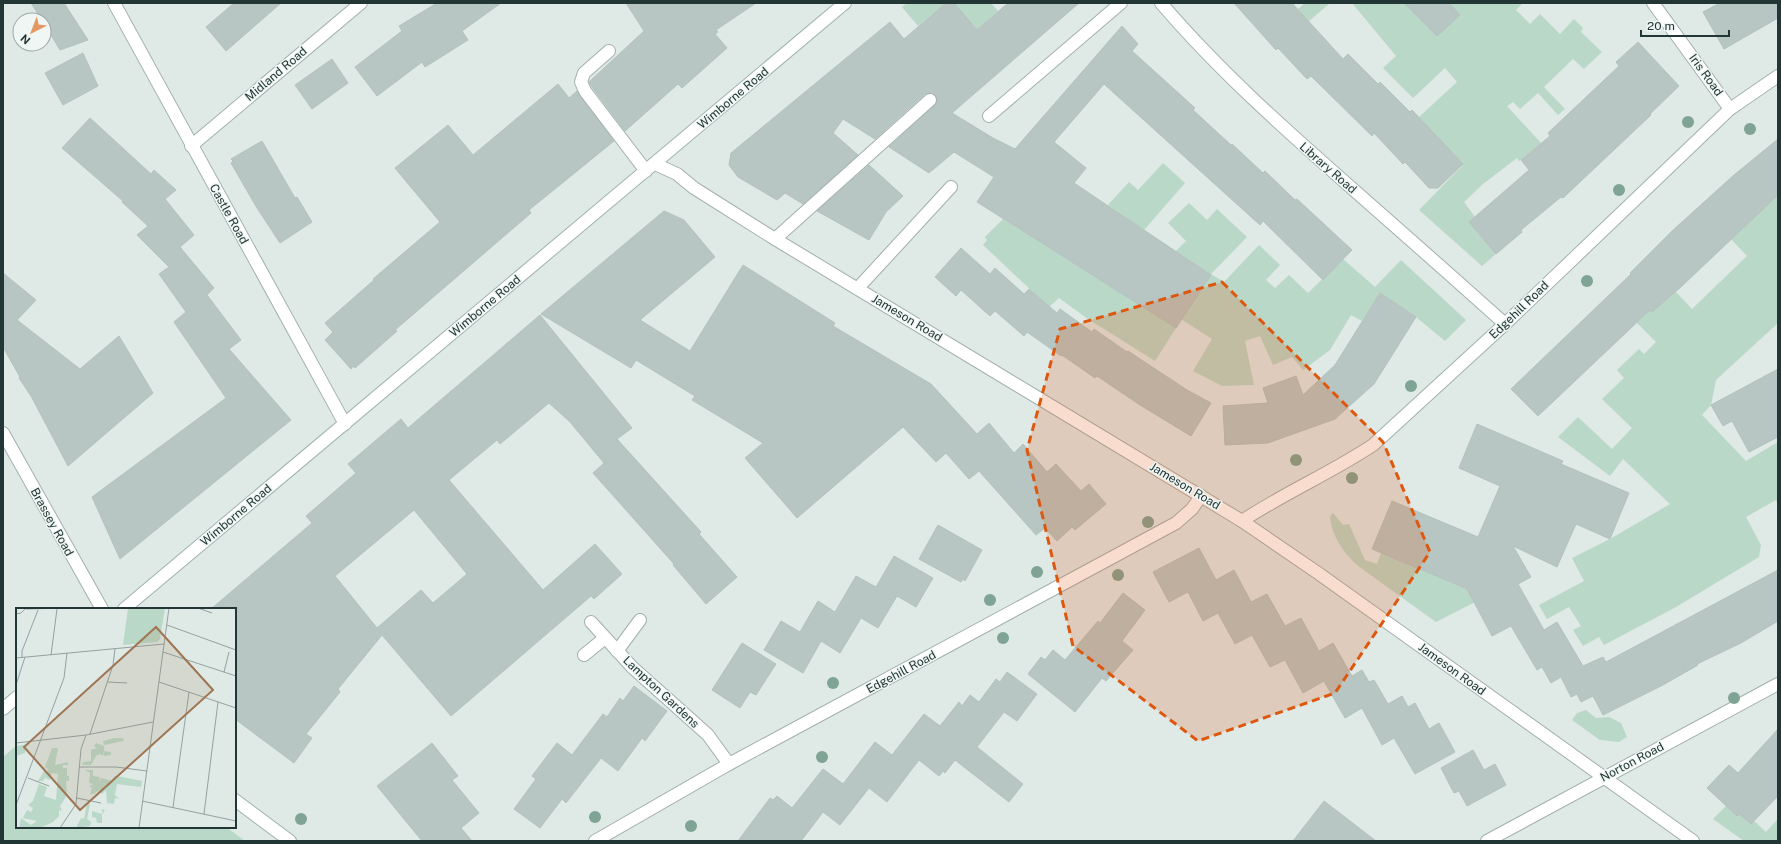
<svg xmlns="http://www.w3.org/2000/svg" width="1781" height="844" font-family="'Public Sans',sans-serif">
  <rect width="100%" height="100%" fill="#dfe9e6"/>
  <g fill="#bad8c7">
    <polygon points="907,3 946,3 918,26 902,7"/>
    <polygon points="948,3 991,3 998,11 977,30"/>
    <polygon points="1302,3 1330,3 1309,21 1298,9 1303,5"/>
    <polygon points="1352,3 1523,3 1516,10 1530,24 1540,14 1560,34 1574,19 1583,28 1581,32 1602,52 1584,69 1573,59 1544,87 1565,109 1558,115 1538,93 1520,109 1513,102 1507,106 1541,143 1519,161 1517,158 1483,184 1464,202 1475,217 1469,222 1496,254 1482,266 1419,210 1463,165 1419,117 1457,82 1445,68 1413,98 1383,68 1396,56"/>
    <polygon points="1163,163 1185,183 1144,230 1108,205 1129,182 1138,190"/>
    <polygon points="1778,196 1778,323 1716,380 1711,405 1702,415 1746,461 1778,442 1778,503 1776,500 1746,517 1761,545 1759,557 1676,607 1604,645 1599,637 1583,646 1573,630 1581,626 1569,607 1547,619 1539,605 1584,581 1572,558 1610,539 1670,504 1623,459 1610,476 1558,437 1578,417 1612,449 1632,428 1602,399 1624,378 1617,370 1639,349 1644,354 1656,342 1637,323 1650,310 1652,312 1675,291 1692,309 1747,256 1731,239 1758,213"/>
    <polygon points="1189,203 1207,220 1217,209 1247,237 1211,274 1224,282 1259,245 1280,265 1266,280 1275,288 1289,275 1308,293 1343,259 1375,287 1401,260 1466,320 1445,341 1416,317 1380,293 1362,321 1351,315 1330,350 1303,370 1292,357 1273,365 1260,336 1245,341 1254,385 1222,386 1193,371 1212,339 1181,319 1211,275 1176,251 1186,241 1168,223"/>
    <polygon points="1003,219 1176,328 1155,361 1088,319 1059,298 1049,307 983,245 987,240 985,237"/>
    <path d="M1333,513L1343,525L1349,524L1365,560L1377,564L1381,553L1485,597L1436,622L1358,566C1343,552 1332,537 1330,517Z"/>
    <polygon points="1586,710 1596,718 1609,717 1621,723 1627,737 1619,742 1600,740 1572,720 1577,713"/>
    <polygon points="17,745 17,827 226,827 245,841 3,841 3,757"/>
    <polygon points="1726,806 1737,816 1739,814 1750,824 1754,821 1766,832 1778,819 1778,841 1744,841 1713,819"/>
  </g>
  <g fill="#b8c6c3" stroke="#b3c2be" fill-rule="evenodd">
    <polygon points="31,3 64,3 88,40 60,50 44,23 44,20 42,20"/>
    <polygon points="234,3 281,3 226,51 206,27"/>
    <polygon points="437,3 501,3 462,31 468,40 425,67 422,62 377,96 355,67 402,31 399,26"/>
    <polygon points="626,3 756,3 716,30 718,32 715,34 727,48 682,88 678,84 625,131 592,87 589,82 644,31"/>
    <polygon points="946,3 954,3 977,30 1008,3 1079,3 952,113 993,138 1015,149 1122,26 1138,44 1132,51 1195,108 1193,110 1231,145 1232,144 1263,173 1265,171 1295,200 1297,199 1352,250 1323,280 1263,221 1260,225 1104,84 1054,142 1086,168 1074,183 1211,275 1176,328 977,202 994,177 954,152 929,173 889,147 935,105 937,99 933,93 925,94 875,139 843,119 833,133 858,155 803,204 785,193 777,200 738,177 729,165 731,153 890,22 904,39"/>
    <polygon points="1234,3 1292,3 1343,59 1348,54 1378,84 1380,82 1410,112 1412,110 1463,164 1438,188 1429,188 1405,162 1403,164 1374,133 1372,136 1311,76 1307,79 1278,48 1276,50"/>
    <polygon points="1404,3 1449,3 1460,15 1437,36"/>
    <polygon points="1720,3 1778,3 1778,18 1724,49 1703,12"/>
    <polygon points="1638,42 1679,86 1650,114 1651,115 1563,198 1561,197 1521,230 1522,232 1496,254 1469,222 1529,170 1521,160 1550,136 1548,133 1619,66 1616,62"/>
    <polygon points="83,53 98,86 63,105 45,73"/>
    <polygon points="332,59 348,83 312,109 295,85"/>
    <polygon points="558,84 569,98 577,91 614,141 529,210 531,213 395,330 397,331 355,368 353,366 351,369 325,340 333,332 325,323 374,280 373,279 440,222 395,168 448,125 473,155"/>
    <polygon points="90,118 151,174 154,170 176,190 165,199 194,235 180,247 214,288 207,295 241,340 229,349 291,420 120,559 92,497 226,398 174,322 186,312 159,274 169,267 137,235 148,226 122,202 123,201 62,148"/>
    <polygon points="1778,139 1778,195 1682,286 1652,312 1650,310 1538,416 1511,389 1631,274 1630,273 1672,231 1734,175"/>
    <polygon points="262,141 295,198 297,197 312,222 280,243 257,208 231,163 233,161 231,159"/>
    <polygon points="869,165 903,196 886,212 869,240 817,211"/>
    <polygon points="664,211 684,220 715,257 640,320 690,351 743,265 835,323 833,326 931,384 977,434 989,423 1014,453 1023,444 1047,472 1056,464 1081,491 1089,484 1106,504 1075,530 1072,527 1057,541 1045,528 1036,535 979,471 969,479 946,453 936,462 903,427 797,518 745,458 763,443 692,400 695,396 636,360 631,368 541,314"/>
    <polygon points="961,248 990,274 995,268 1024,294 1029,289 1057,313 1060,309 1092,332 1094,329 1127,352 1128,351 1187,390 1211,403 1191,436 1140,405 1097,376 1095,378 1062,355 1061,356 1027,332 1024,336 995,311 990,316 961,290 956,296 935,277"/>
    <polygon points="3,273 36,300 17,320 80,369 119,336 153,393 68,466 31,396 19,378 20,377 3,347"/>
    <polygon points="1380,293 1416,317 1374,384 1335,419 1268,443 1225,445 1223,406 1268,403 1263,388 1296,376 1303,395 1335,365"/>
    <path d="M540,315L632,428L617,439L701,532L699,534L737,577L706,604L673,565L674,564L658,546L593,473L604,463L570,422L549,403L500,444L497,440L449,480L543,590L595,544L622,574L594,599L591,596L451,716L382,635L338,689L340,692L306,734L312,738L294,763L235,719V609H211L312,523L306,516L356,473L348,464L401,419L408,428ZM414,510L467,574L433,603L421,590L377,628L335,576Z"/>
    <polygon points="1778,369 1778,437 1749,452 1732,421 1723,426 1711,405"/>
    <polygon points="1477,424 1563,461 1561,464 1629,493 1610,539 1576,524 1557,567 1513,546 1531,577 1518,584 1544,630 1557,622 1583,666 1603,657 1606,662 1778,570 1778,621 1741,643 1697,664 1698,665 1663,685 1603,715 1593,696 1581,702 1577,694 1571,697 1561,677 1551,683 1542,667 1537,670 1511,626 1492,636 1467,589 1372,549 1392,501 1478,537 1500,486 1459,468"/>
    <polygon points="938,525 982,550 965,581 963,579 961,582 919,559"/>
    <polygon points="1199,548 1216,580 1234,570 1251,602 1267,594 1285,626 1301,618 1319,651 1333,643 1352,676 1362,670 1369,682 1374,680 1388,704 1402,696 1408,707 1415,703 1429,729 1439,723 1455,752 1415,774 1394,738 1382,745 1362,708 1345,718 1324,681 1303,693 1285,660 1270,667 1252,635 1235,644 1218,613 1203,621 1188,592 1169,602 1153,572"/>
    <polygon points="894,556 933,578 916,607 897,596 878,628 861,618 840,653 821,641 803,673 764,650 781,621 800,632 818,601 835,612 856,576 876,587"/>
    <polygon points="1123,593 1145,610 1122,641 1133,650 1106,681 1102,678 1075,712 1028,674 1041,657 1045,660 1053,650 1065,660 1098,621 1100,623"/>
    <polygon points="742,643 776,664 756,695 750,692 740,708 712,690"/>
    <polygon points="1007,672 1037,694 1017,721 1004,712 977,747 1023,784 1009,802 955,760 945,773 943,771 939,776 919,760 887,802 869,788 840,825 823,812 801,841 738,841 770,798 773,800 777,796 792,808 823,769 843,784 875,742 892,755 924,714 940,726 959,702 962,706 970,695 979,702 996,679 1000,682"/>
    <polygon points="634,686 667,711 645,741 642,738 618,771 601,758 566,803 562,799 540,828 514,809 536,779 532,776 557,743 572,755 603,714 607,717 620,698 623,701"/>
    <polygon points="1778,729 1778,796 1751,824 1739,814 1737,816 1707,788 1729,765 1738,773"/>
    <polygon points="432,743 458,776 452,780 479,813 461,828 472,841 422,841 377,786"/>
    <polygon points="1473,750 1484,770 1495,764 1506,785 1467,806 1459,791 1454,793 1441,768"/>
    <polygon points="1324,801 1376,841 1293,841"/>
  </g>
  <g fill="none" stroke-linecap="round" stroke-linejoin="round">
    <g stroke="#a3b0ad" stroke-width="14">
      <g id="lane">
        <polyline points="609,51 584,73 581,82 585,91 646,171"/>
        <polyline points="989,116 1121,3"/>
        <polyline points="775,239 930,100"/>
        <polyline points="858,288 951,187"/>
        <polyline points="617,651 640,620"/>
        <polyline points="584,655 605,638"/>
      </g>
    </g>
    <g stroke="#a3b0ad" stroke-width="14">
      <g id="street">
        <polyline points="114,3 345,424"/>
        <path d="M1161,3C1220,72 1287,131 1355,191C1405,235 1455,279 1505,324"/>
        <polyline points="1653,3 1730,109"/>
        <polyline points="191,146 361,3"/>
        <polyline points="655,164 677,174 694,188 775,239 1242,521 1318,573 1693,841"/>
        <polyline points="3,433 102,609"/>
        <path d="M1242,521C1284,493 1331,473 1373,445L1505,324L1730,109L1778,76"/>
        <polyline points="591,622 632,667 708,735 729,764"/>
        <polyline points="595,841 729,764 1176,523 1192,509 1201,496"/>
        <polyline points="1487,841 1778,684"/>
      </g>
    </g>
    <g stroke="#a0b3b0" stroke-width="14">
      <g id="secondary">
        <polyline points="124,609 845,3"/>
        <polyline points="3,709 17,697"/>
        <polyline points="235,800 290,841"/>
      </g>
    </g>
    <use href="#lane" stroke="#fff" stroke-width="12"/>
    <use href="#street" stroke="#fff" stroke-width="12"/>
    <use href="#secondary" stroke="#fff" stroke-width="12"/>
  </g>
  <g fill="#7fa394">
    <circle cx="1688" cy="122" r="6"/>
    <circle cx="1750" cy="129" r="6"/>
    <circle cx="1619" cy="190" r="6"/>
    <circle cx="1587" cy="281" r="6"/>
    <circle cx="1411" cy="386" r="6"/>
    <circle cx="1296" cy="460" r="6"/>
    <circle cx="1352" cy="478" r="6"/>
    <circle cx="1148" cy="522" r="6"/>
    <circle cx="1037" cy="572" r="6"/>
    <circle cx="1118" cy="575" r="6"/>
    <circle cx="990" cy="600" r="6"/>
    <circle cx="1003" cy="638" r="6"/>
    <circle cx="833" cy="683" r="6"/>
    <circle cx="1734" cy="698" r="6"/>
    <circle cx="822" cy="757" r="6"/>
    <circle cx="595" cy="817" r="6"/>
    <circle cx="301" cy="819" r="6"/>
    <circle cx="691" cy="826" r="6"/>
  </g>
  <path fill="#de570e" fill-opacity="0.2" stroke="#de570e" stroke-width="3" stroke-dasharray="8 5" stroke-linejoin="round" d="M1222,282L1383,442L1430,552L1335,693L1198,741L1073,646L1027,450L1060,329Z"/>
  <g text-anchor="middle" stroke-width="3" stroke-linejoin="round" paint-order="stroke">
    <g font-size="12" fill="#223735" stroke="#eff6f4">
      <text transform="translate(276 74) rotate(-40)" y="4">Midland Road</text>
      <text transform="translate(1706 75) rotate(54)" y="4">Iris Road</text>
      <text transform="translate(733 98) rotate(-40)" y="4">Wimborne Road</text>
      <text transform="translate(1328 168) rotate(41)" y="4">Library Road</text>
      <text transform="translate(229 214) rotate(61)" y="4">Castle Road</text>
      <text transform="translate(485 306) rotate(-40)" y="4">Wimborne Road</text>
      <text transform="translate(1519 310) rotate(-44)" y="4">Edgehill Road</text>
      <text transform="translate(907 318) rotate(31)" y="4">Jameson Road</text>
      <text transform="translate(1185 486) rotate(31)" y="4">Jameson Road</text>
      <text transform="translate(236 515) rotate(-40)" y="4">Wimborne Road</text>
      <text transform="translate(52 522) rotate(61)" y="4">Brassey Road</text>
      <text transform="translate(1452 669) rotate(36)" y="4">Jameson Road</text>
      <text transform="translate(901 672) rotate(-28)" y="4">Edgehill Road</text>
      <text transform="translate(661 692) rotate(43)" y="4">Lampton Gardens</text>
      <text transform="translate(1632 762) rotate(-28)" y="4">Norton Road</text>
    </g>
  </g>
  <g transform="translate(16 608)">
    <rect width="220" height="220" fill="#dfe9e6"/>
    <path d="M112,0H149L144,31L141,34L107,37ZM98,130H107L108,133L88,137L87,133ZM80,135L88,138V143L95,144V147L88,148L87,143V148L84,146L80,148L75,157H66L67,154L75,153V142L81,140L78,138ZM14,136L10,139L9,145L0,148V138ZM36,140H42L39,157L52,154V157H47V160H51V168H53V173H50L51,187L44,198L46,203L43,202V208L37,214L24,220H3L5,210L15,217L21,213L7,210L11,202L15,204L17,200L12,197L17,193L23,176L31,179L28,188L40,192L42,166L36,165L34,172L29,170L27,173H22L28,163L31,164L32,161L29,159ZM69,162H77V168L84,169L83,174L85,170L97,173L98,168L106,169L126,173L125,179L101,176L99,187L103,191L99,190L98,196L91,195L90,182L86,186L82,183L78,186H74L76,180L73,178L78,176L73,175L74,165ZM71,195L74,196L71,211L75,214L74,218L60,220L65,210L68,211ZM86,201L89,202L86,206V215H81L80,210L76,209V203L86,206Z" fill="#bad8c7"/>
    <path fill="none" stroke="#93a29f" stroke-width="1" d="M182,0L196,5M10,1L47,0M0,6L5,5L10,0M151,17L220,42M147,44L220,68M35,47L41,1M0,50L148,36M6,50V43L22,2M208,64L213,44M92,74L111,75M143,74L220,100M0,77L9,49M74,126L97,57L99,41M0,135L70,127L137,114M63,159H100L131,163M12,170L33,178M61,190L85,195M126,193L220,213M0,197L48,70L51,45M157,199L173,84M188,206L202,94M44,220L60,196L65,141L70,127M123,220L153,0"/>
    <path fill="#9f7653" fill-opacity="0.15" stroke="#9f7653" stroke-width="2" d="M140,19L197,82L64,202L8,139Z"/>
    <rect width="220" height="220" fill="none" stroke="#223735" stroke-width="2"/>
  </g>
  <rect width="1781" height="844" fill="none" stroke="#223735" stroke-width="8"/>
  <g transform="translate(32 32) rotate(222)"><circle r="19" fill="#eff6f4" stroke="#9daaa8"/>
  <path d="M0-3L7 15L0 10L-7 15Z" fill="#e39863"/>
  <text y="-6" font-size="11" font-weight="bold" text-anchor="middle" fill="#223735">N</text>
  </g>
  <path d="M1641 30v6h88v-6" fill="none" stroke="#223735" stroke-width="2"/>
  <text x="1647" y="30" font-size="12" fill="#223735" stroke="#eff6f4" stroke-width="3" paint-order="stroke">20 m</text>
</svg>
